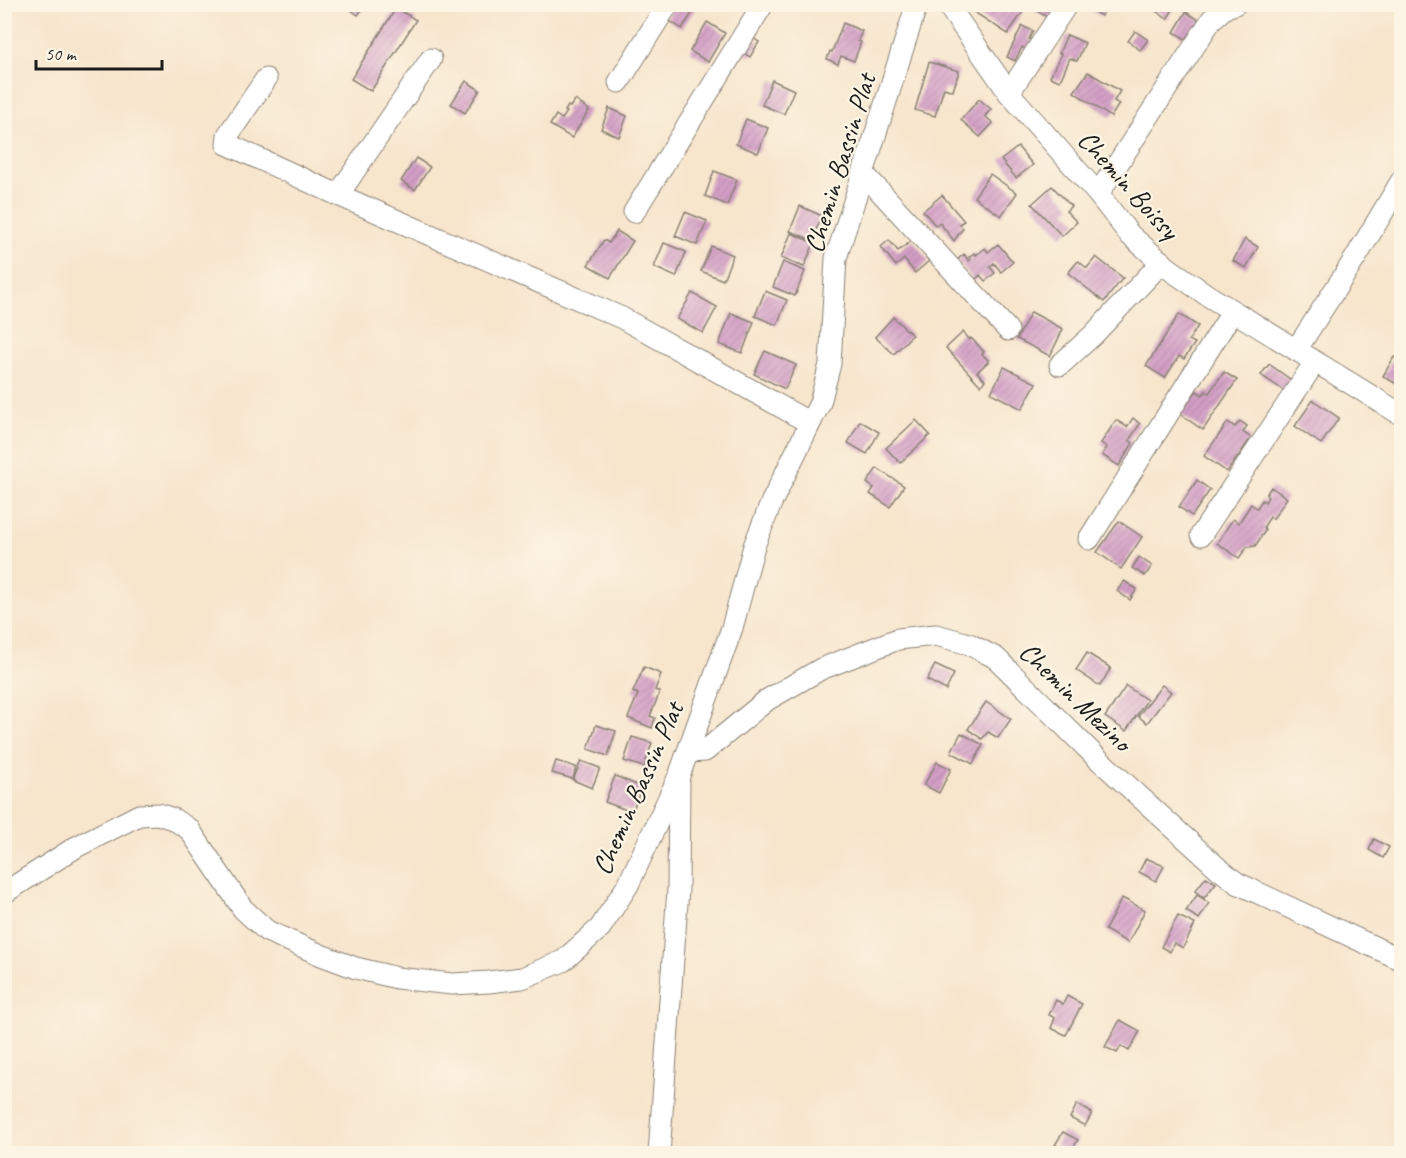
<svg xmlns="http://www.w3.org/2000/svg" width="1406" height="1158" font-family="Caveat,sans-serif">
  <defs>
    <pattern id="building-hatch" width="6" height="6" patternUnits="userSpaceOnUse" patternTransform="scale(1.5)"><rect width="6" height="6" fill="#d39fc6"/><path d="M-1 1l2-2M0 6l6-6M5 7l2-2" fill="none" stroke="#b588aa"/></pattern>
  </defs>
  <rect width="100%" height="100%" fill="#fcf5e5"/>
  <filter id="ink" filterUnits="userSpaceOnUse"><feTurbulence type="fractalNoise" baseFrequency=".0167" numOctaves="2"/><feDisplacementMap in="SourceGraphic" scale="12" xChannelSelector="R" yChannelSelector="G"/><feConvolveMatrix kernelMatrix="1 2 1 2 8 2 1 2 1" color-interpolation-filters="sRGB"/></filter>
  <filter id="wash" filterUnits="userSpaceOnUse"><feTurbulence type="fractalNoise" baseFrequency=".008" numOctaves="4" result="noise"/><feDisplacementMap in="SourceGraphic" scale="24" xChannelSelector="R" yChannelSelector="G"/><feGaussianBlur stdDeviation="1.35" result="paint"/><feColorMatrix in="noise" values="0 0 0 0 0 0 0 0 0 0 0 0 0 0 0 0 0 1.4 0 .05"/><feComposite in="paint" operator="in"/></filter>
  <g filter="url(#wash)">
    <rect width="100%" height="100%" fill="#f7e5cc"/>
    <g id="blocks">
      <g fill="url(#building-hatch)">
        <polygon points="349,4 366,4 358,15 347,7"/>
        <polygon points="673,4 698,4 682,29 667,19"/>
        <polygon points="975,4 1023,4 1026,7 1008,34 971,10"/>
        <polygon points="1034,4 1059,4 1050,19 1032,8"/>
        <polygon points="1092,4 1110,4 1101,16 1089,9"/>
        <polygon points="1146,4 1177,4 1167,19"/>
        <polygon points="396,8 416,20 371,91 351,79"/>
        <polygon points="1186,12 1204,23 1192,43 1174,32"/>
        <polygon points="707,22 725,33 708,62 690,51"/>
        <polygon points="843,23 862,31 858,41 861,42 854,61 841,56 838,64 827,59 830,51 832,52"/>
        <polygon points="1022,26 1033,31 1029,39 1033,41 1028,51 1022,47 1015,61 1007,57"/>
        <polygon points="1135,31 1148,40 1140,50 1128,41"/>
        <polygon points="1067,35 1085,43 1077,61 1070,58 1060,81 1050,77 1061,54 1059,53"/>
        <polygon points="750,36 759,42 750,57 740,51"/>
        <polygon points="929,62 959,71 953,91 944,88 935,116 915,110"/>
        <polygon points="1088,72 1120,91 1114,101 1119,104 1111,117 1074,92"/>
        <polygon points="772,80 794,90 784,114 762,105"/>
        <polygon points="466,81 480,90 465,113 451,104"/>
        <polygon points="979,99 991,109 985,116 993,123 980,137 961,120"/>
        <polygon points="575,100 589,110 572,138 550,125 556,115 562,119 567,112 565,111 568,106 570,107"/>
        <polygon points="609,108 627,116 619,137 601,129"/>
        <polygon points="746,119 768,128 758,153 736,144"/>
        <polygon points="1018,147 1033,165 1016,178 1001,160"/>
        <polygon points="416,158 430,167 415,190 401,181"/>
        <polygon points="714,171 737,180 727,205 705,196"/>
        <polygon points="990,174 1017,193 1001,216 974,197"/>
        <polygon points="1052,186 1071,206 1066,211 1077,222 1062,236 1032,204"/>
        <polygon points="942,195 964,221 959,224 963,228 954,241 940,223 936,226 923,211"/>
        <polygon points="800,206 822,216 812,240 790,231"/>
        <polygon points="685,212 707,221 697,245 675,236"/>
        <polygon points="617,231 633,241 610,278 588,265 604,240 609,243"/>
        <polygon points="791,233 814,243 804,267 781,258"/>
        <polygon points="1245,239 1258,247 1246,268 1233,261"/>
        <polygon points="889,240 898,251 913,240 929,261 915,273 904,259 896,266 881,247"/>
        <polygon points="664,243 686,252 676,277 654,267"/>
        <polygon points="998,244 1013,262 1001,272 994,263 990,267 995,273 985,281 980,275 974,281 957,260 964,254 969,261 971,259 969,257 974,253 976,255 985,248 988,252"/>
        <polygon points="711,246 733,255 723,280 701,271"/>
        <polygon points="1096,257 1123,278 1104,302 1068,273 1078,261 1087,268"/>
        <polygon points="783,262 805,271 795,296 773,287"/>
        <polygon points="765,291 787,300 777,325 755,316"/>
        <polygon points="692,293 717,307 703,333 677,319"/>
        <polygon points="1031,312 1063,329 1050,356 1017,339"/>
        <polygon points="731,313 754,322 742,353 719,344"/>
        <polygon points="1179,314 1198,326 1189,340 1195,343 1184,359 1179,356 1165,378 1146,366"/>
        <polygon points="893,317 912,335 894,354 875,337"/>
        <polygon points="963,332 970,340 971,338 978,345 984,352 982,354 989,361 977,372 985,380 981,386 946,348"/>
        <polygon points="765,351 796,365 785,389 754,374"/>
        <polygon points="1394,357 1401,362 1401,387 1383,376"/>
        <polygon points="1269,364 1294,382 1287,393 1261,375"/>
        <polygon points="1004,367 1036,383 1022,409 991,393"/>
        <polygon points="1224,372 1237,380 1203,430 1180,414 1196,391 1203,395 1206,391 1209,393"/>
        <polygon points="1313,400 1339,418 1321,444 1295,426"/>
        <polygon points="1133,418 1140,424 1129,440 1133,443 1119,466 1102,455 1107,447 1101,443 1116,420 1127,427"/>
        <polygon points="916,420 930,435 900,463 886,448"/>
        <polygon points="860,421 879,432 867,454 848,443"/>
        <polygon points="1240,421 1247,426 1243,432 1251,438 1227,472 1204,456 1228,422 1235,427"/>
        <polygon points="877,468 904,486 890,507 870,494 874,488 867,483"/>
        <polygon points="1197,480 1210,490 1192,516 1179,507"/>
        <polygon points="1271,487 1287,498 1273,519 1270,517 1264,526 1265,531 1255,546 1247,547 1239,558 1217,543 1233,519 1239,523 1251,504 1257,508 1262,500 1265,502 1268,497 1266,495"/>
        <polygon points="1119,521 1142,537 1121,569 1097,552"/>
        <polygon points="1139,557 1152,566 1145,576 1132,568"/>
        <polygon points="1124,581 1137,589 1130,600 1117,591"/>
        <polygon points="1087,653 1111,668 1100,686 1076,670"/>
        <polygon points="935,665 954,674 946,690 927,680"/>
        <polygon points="644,667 661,674 655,690 660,692 650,716 655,718 652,728 628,718 638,694 633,692"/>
        <polygon points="1162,685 1171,692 1147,723 1138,716"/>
        <polygon points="1126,686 1147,700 1126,731 1105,717"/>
        <polygon points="986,702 1011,719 998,738 988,732 982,739 968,729"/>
        <polygon points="596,725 616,731 608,756 588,749"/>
        <polygon points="961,733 983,745 973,764 951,752"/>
        <polygon points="632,737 652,743 644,767 624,761"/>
        <polygon points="556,761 576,767 573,779 552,773"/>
        <polygon points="581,761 600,768 592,788 573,780"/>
        <polygon points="937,762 951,769 939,793 924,785"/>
        <polygon points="615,776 642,787 632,812 605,802"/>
        <polygon points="1374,839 1389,847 1383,858 1369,850"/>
        <polygon points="1146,858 1164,866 1156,881 1139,872"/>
        <polygon points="1206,877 1216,883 1204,898 1195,891"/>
        <polygon points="1197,895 1209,903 1199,919 1186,911"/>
        <polygon points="1122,898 1145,910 1128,943 1105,930"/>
        <polygon points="1178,916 1195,924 1183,948 1174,943 1170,952 1161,947"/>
        <polygon points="1067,996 1082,1004 1066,1035 1051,1028 1055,1018 1049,1015 1056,1000 1063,1004"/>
        <polygon points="1120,1020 1140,1031 1129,1051 1121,1046 1117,1053 1105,1047"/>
        <polygon points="1077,1104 1092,1113 1085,1126 1070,1118"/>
        <polygon points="1063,1132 1078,1140 1070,1153 1055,1145"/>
      </g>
    </g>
  </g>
  <g filter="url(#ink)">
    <use href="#blocks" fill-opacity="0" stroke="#8a8074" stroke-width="1.5"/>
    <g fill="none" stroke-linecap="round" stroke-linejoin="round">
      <g stroke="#8a8074" stroke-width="23">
        <g id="minor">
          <polyline points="947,4 1009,93 1098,194 1130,235 1168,268 1207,295 1402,415"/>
          <polyline points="266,79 228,135 227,144 338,195 622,318 810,423"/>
          <polyline points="619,82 668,4"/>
          <polyline points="1009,93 1067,4"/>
          <polyline points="863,173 1008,330"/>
          <polyline points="1098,194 1212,19 1226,7 1235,4"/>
          <polyline points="338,195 431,59"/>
          <polyline points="634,212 763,4"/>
          <polyline points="1296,350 1356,257 1402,180"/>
          <polyline points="1060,365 1093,335 1162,262"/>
          <polyline points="1201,535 1315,362"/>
          <polyline points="1089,539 1233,311"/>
          <polyline points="689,752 705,751 767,700 821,669 898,639 936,635 969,644 996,658 1096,757 1218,868 1237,883 1402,960"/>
          <polyline points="4,893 76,847 139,815 158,814 173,819 189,829 243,909 267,931 321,955 356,968 397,978 452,984 489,982 522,978 563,961 600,928 628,885 679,776 732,628 754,546 772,501 820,403 830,364 836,258 917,4"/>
          <polyline points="659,1154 678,889 679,783"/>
        </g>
      </g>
      <use href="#minor" stroke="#fff" stroke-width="21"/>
    </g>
  </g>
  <g text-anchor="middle" stroke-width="4.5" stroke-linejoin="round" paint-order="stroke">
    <g font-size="28" fill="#1c1c1c" stroke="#fcf5e5">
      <text transform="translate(839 163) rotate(-73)" y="10">Chemin Bassin Plat</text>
      <text transform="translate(1129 184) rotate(48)" y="10">Chemin Boissy</text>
      <text transform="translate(1076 696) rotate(44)" y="10">Chemin Mezino</text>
      <text transform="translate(637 788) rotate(-66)" y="10">Chemin Bassin Plat</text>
    </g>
  </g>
  <rect width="1406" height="1158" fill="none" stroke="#fcf5e5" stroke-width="24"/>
  <path d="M36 60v9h126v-9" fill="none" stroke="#1c1c1c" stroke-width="3"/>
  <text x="45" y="60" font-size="18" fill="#1c1c1c" stroke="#fcf5e5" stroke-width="4.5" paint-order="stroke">50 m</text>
</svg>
